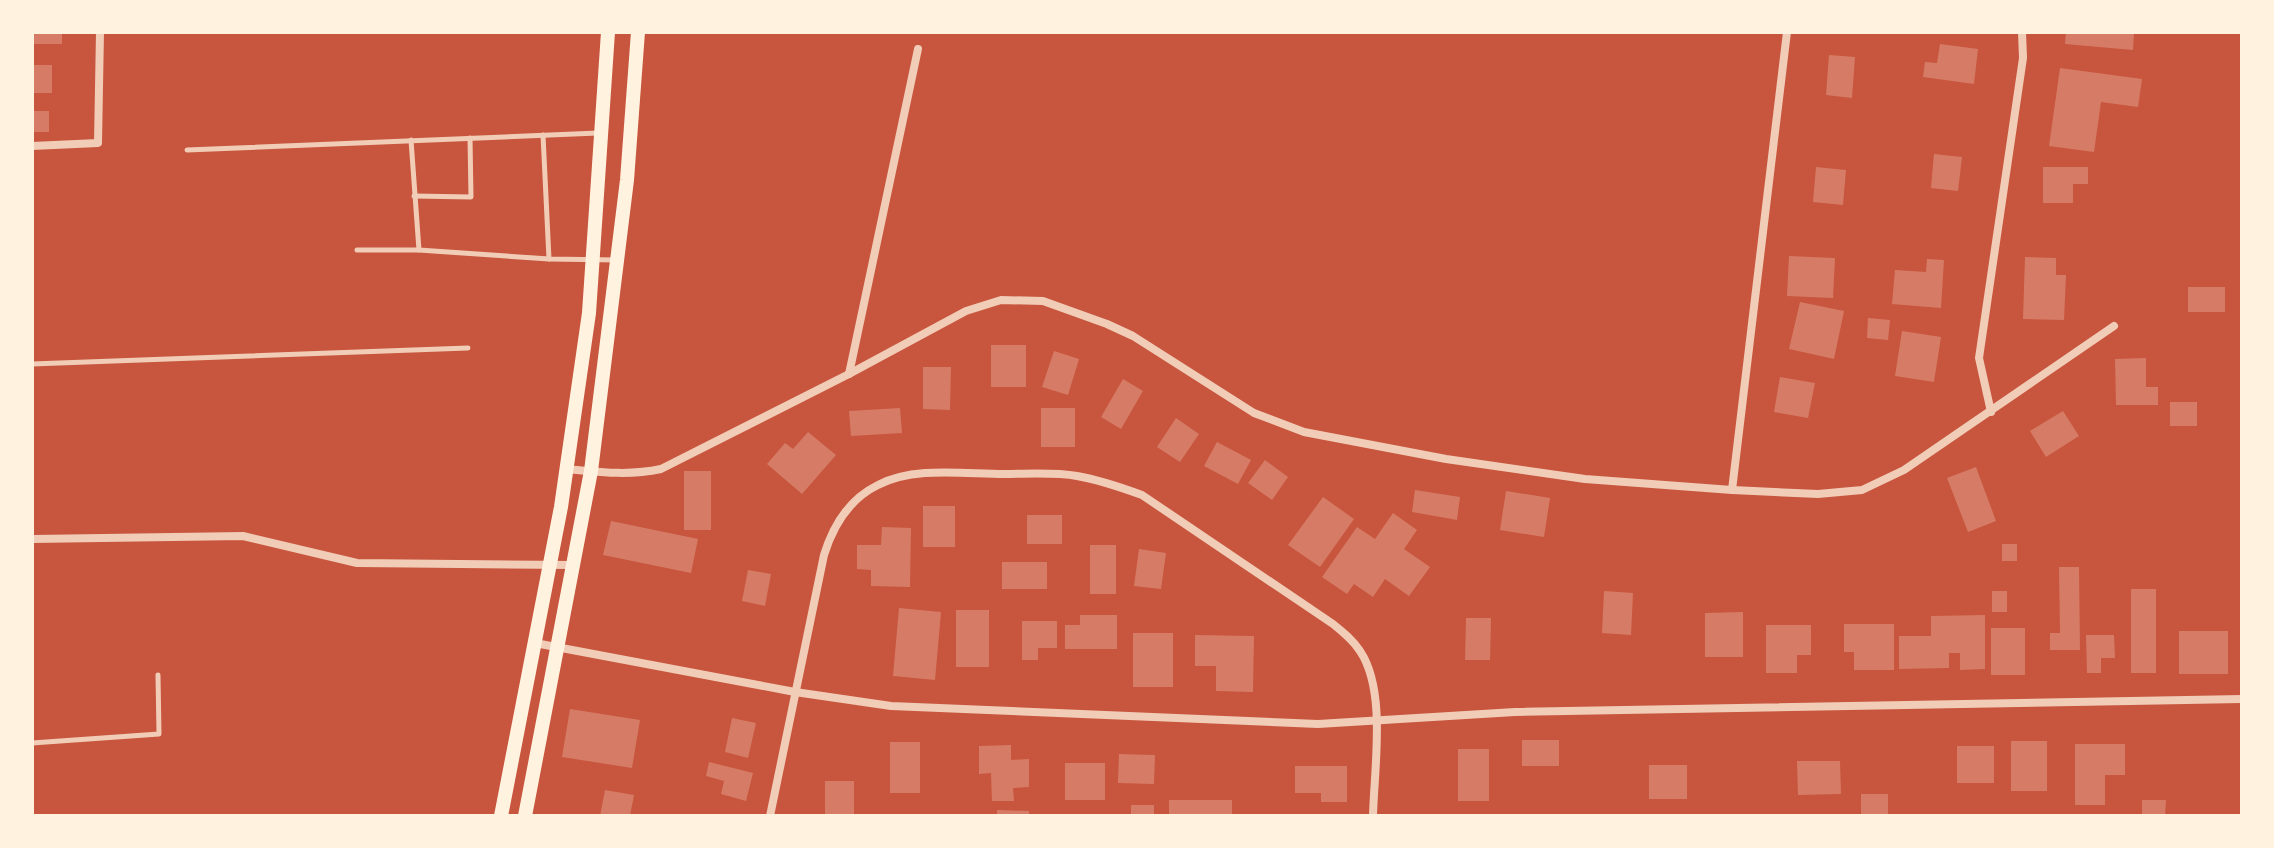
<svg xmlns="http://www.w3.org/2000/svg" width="2274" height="848" font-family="'Archivo Narrow',sans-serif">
  <rect width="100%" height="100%" fill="#c8553d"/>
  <g fill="#d67c66">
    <rect x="32" y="32" width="30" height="12"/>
    <polygon points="2066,32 2134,32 2133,50 2065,44"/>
    <polygon points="1940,44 1978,49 1974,84 1923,77 1925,62 1937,63"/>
    <polygon points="1829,55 1855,57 1852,98 1826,95"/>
    <rect x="32" y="65" width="20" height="28"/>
    <polygon points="2060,68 2142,79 2138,107 2101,102 2094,152 2049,146"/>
    <rect x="32" y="111" width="17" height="21"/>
    <polygon points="1934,154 1962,157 1958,191 1931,188"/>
    <polygon points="1816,167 1846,170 1843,205 1813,202"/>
    <polygon points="2043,167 2088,167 2088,184 2073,184 2073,203 2043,203"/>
    <polygon points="1789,256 1835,258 1833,298 1787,296"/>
    <polygon points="2025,257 2056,258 2056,275 2066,275 2064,320 2023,319"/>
    <polygon points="1927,259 1944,260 1941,308 1892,304 1895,270 1926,272"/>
    <rect x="2188" y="287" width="37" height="25"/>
    <polygon points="1800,302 1844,311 1834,359 1789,349"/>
    <polygon points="1868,318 1890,320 1888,340 1867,338"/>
    <polygon points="1902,331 1941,337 1934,382 1895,376"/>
    <rect x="991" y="345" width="35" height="42"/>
    <polygon points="1054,351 1079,359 1068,395 1042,387"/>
    <polygon points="2146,358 2146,387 2158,387 2158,405 2116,405 2115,359"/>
    <polygon points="923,367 951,367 950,410 923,409"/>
    <polygon points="1780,377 1815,383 1808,418 1774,412"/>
    <polygon points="1123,379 1143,391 1121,429 1101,417"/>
    <rect x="2170" y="402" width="27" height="24"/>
    <polygon points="900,408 902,433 851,436 849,411"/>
    <rect x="1041" y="408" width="34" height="39"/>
    <polygon points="2063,411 2079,436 2046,457 2030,431"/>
    <polygon points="1176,418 1199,434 1180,462 1157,447"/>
    <polygon points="808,432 836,455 802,494 767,464 785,443 793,449"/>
    <polygon points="1217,442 1251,460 1238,484 1204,466"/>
    <polygon points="1265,460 1288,477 1272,500 1248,483"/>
    <polygon points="1976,467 1996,521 1968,532 1947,478"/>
    <rect x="684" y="471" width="27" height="59"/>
    <polygon points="1415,490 1460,497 1457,520 1412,512"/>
    <polygon points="1506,491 1550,498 1544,537 1500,530"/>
    <polygon points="1323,497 1354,519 1320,567 1288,545"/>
    <rect x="923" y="506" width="32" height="41"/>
    <polygon points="1393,513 1417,530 1404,549 1430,567 1409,596 1385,579 1373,597 1354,584 1347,594 1322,577 1357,527 1375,539"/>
    <rect x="1027" y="515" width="35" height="29"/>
    <polygon points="611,521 698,539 691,573 603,555"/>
    <polygon points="882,527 911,528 910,587 871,586 871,570 857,569 857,545 881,545"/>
    <rect x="2002" y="544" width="15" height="17"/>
    <rect x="1090" y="545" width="26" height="49"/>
    <polygon points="1139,549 1166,553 1161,589 1134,586"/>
    <rect x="1002" y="562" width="45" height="27"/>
    <polygon points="2059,567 2079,567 2080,650 2050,650 2050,633 2060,633"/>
    <polygon points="748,570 771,574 765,606 742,601"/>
    <rect x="2131" y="589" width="25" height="84"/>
    <polygon points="1604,591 1633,593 1631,635 1602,633"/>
    <rect x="1992" y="591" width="15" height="21"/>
    <polygon points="899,608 941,612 935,680 893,676"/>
    <rect x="956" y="610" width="33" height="57"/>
    <polygon points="1743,612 1743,657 1705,657 1705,613"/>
    <polygon points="1080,615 1117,615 1117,649 1065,649 1065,625 1080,625"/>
    <polygon points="1985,615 1985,669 1960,670 1960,653 1949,653 1949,668 1899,669 1899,636 1931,636 1931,616"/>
    <polygon points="1466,618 1491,618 1490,660 1465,660"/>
    <polygon points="1022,621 1057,621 1057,648 1038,648 1038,660 1022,660"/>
    <polygon points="1844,624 1894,624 1894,670 1854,670 1854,652 1844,652"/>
    <polygon points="1766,625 1811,625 1811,655 1797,655 1797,673 1766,673"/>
    <rect x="1991" y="628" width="34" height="47"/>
    <rect x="2179" y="631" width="49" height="43"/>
    <rect x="1133" y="633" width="40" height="54"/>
    <polygon points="1195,635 1254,636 1253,692 1216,691 1216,666 1195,666"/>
    <polygon points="2086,635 2114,635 2115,658 2101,658 2101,673 2087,673"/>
    <polygon points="570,709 640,720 632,768 562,757"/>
    <polygon points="732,718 756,723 748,758 725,752"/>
    <rect x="1522" y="740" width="37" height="26"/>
    <rect x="2011" y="741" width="36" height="50"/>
    <rect x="890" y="742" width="30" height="51"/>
    <polygon points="2075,744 2125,744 2125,775 2105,775 2105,805 2075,805"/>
    <polygon points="1011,745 1011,760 1029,759 1029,787 1013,788 1014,801 992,801 991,773 979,774 979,746"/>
    <rect x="1957" y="746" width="37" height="37"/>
    <rect x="1458" y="749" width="31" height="52"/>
    <polygon points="1119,754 1155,755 1154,784 1118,783"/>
    <polygon points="1797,761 1840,761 1841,794 1798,795"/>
    <polygon points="709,762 753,773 746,801 721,794 724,781 706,776"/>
    <rect x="1065" y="763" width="40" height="37"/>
    <rect x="1649" y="765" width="38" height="34"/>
    <polygon points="1295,766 1347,766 1347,802 1321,802 1321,793 1295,793"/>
    <rect x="825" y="781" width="29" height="35"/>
    <polygon points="605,790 634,795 630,816 600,816"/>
    <rect x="1861" y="794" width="27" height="22"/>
    <rect x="1169" y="800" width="63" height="16"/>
    <polygon points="2142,800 2166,800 2165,816 2142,816"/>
    <rect x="1131" y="805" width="23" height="11"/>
    <polygon points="997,810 1029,811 1029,816 997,816"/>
  </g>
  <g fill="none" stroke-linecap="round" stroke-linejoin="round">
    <g stroke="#f1ccb7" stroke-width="5">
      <polyline points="543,135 549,259 617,260"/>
      <polyline points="411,140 419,250 549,259"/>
      <polyline points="187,150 598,133"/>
      <polyline points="414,196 471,197 470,138"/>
      <polyline points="357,250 419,250"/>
      <polyline points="32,364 468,348"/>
      <polyline points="32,743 159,734 158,675"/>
    </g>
    <g stroke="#f1ccb7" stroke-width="8">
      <polyline points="32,146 98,143 100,32"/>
      <polyline points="849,374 918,49"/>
      <polyline points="1991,412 1979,358 2023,58 2022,32"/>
      <path d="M567,469C599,472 628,476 661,469L849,374L966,311L1001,300L1043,301L1107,324L1133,336L1254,413L1304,432L1446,459L1585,479L1732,490L1818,494L1862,490L1904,470L2114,326"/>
      <polyline points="1732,490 1787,32"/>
      <polyline points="32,539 243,536 357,563 573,565"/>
      <polyline points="535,643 795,692 891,706 1318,724 1515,712 2242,699"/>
      <path d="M770,816L824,555C833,526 849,499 878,485C914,466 964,474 1004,474C1028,474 1054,472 1077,476C1100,480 1120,487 1142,495L1333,624C1343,632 1353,640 1360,651C1387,691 1374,769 1373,816"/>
    </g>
    <g stroke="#fff3e0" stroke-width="14">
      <polyline points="501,816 561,507 589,313 608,32"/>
      <polyline points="525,816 591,471 627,180 638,32"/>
    </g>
  </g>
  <rect width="2274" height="848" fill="none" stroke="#fff3e0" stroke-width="68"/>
</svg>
